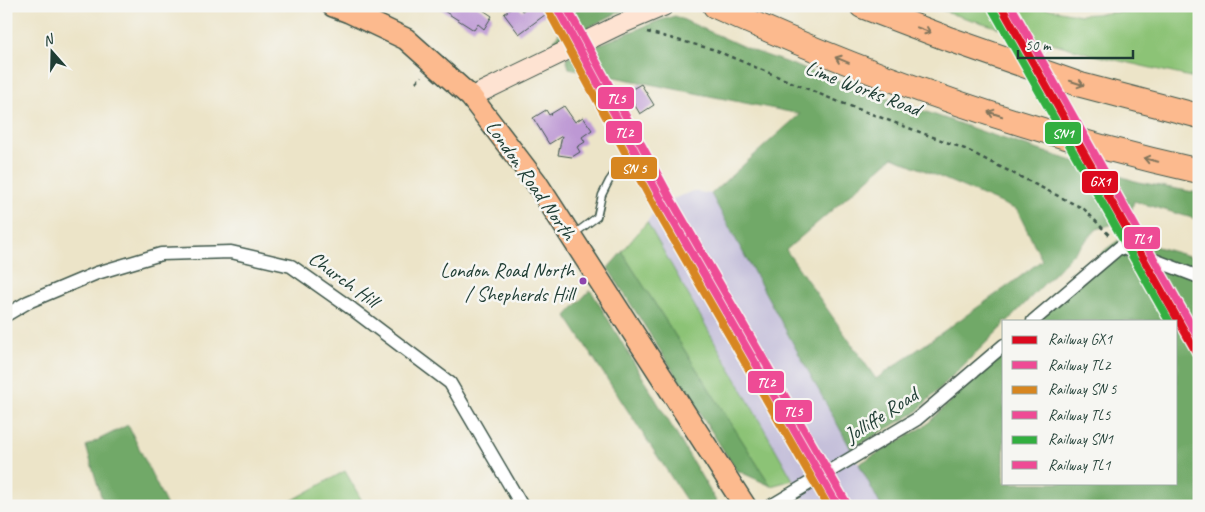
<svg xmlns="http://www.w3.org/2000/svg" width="1205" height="512" font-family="Caveat,sans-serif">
  <rect width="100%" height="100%" fill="#f6f6f2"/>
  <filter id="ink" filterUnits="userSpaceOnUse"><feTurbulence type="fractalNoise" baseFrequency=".02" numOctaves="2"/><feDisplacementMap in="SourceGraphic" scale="10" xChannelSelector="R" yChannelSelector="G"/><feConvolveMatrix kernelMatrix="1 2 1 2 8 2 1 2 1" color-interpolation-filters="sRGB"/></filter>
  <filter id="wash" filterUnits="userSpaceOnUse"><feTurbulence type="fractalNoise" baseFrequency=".0096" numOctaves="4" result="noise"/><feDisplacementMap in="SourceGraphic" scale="20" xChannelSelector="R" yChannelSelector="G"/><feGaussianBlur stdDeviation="1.12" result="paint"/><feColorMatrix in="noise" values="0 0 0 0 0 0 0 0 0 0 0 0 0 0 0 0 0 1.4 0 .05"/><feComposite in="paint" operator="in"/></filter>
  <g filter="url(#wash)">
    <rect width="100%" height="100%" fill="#ece4c8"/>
    <polygon fill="#c5c0da" points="693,191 711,194 882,506 808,506 647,222 654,212 663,203"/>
    <g fill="#8cc376" stroke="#568055">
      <polygon points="933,6 1035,6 1080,15 1136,11 1152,6 1199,6 1199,79 1094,55 955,15"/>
      <polygon points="647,222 793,480 771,486 622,252"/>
      <polygon points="345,471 365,506 282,506"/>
    </g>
    <g fill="#71a967" stroke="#48734e" fill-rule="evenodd">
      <polygon points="575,6 631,6 551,46"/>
      <path d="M675,16L751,50L989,134L1138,182L1199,193V220L1134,201L1129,219L1097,229L1008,321H1004V325L915,413L851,449L711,194L800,114L569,68L566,58L658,21ZM893,157L1017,210L1042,260L1012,283L876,379L786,250Z"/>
      <polygon points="1123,237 1199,259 1199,506 881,506 859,464 925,426 1004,349 1004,483 1176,483 1176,321 1033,321 1105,250"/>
      <polygon points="622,252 771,486 736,470 608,268"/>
      <polygon points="590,290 593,294 719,506 690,506 566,316"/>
      <polygon points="128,425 167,506 104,506 86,446"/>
    </g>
    <g id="blocks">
      <g fill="#bd98d4">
        <polygon points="436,6 477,6 492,16 484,29 478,24 474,30"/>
        <polygon points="514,6 518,6 522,11 529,6 557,6 519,34 504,14"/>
        <polygon points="641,84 654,105 640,114 627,92"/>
        <polygon points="564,106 575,122 583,117 592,130 582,137 585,142 577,147 580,152 572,157 558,155 562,136 549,144 533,118 546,110 549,115"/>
      </g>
    </g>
  </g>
  <g filter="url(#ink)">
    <use href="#blocks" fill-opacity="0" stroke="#3e564a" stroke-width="1"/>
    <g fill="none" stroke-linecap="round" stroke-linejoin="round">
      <g stroke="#3e564a" stroke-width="9">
        <polyline id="service" points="574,234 597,217 602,195 609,181 625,158 631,153 598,101"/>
      </g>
      <g stroke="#3e564a" stroke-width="15">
        <g id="minor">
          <polyline points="6,315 28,302 97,273 161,254 231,252 291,266 352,309 450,383 522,506"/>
          <polyline points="1033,321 1120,247 1199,277"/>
          <polyline points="771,506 917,419 1004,345"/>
        </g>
      </g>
      <g stroke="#3e564a" stroke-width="21">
        <polyline id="secondary" points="471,97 619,25 664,6"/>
      </g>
      <g stroke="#3e564a" stroke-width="24">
        <polyline id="primary" points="333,6 349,12 406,39 471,97 536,182 745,506"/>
      </g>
      <g stroke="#3e564a" stroke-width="26">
        <g id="motorway">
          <path d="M715,6C870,77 1033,134 1199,171"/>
          <polyline points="862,6 946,38 1081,85 1199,116"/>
        </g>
      </g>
      <g stroke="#3e564a" stroke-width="2.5" stroke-dasharray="4 4" stroke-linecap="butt">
        <polyline points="647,32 712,49 834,100 965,149 1084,209 1111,237"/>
        <polyline points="416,82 422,76"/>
      </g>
      <use href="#service" stroke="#fff" stroke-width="6"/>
      <use href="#minor" stroke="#fff" stroke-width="12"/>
      <use href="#secondary" stroke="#fee3d2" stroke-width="19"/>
      <use href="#primary" stroke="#fcba8e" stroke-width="21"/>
      <use href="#motorway" stroke="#fcba8e" stroke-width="24"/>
      <g stroke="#f6f6f2" stroke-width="11">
        <polyline id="rail-1" points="1001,6 1199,357"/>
      </g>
      <g stroke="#f6f6f2" stroke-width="11">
        <polyline id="rail-2" points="556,6 664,205 838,506"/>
      </g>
      <g stroke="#f6f6f2" stroke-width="11">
        <polyline id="rail-3" points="548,10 656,209 828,506"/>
      </g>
      <g stroke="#f6f6f2" stroke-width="11">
        <polyline id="rail-4" points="566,6 672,201 846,502"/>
      </g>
      <g stroke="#f6f6f2" stroke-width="11">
        <polyline id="rail-5" points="993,10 1169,321"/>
      </g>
      <g stroke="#f6f6f2" stroke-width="11">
        <polyline id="rail-6" points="1011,6 1199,339"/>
      </g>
      <use href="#rail-1" stroke="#dc0a1e" stroke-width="8"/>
      <use href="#rail-2" stroke="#ee4b95" stroke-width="8"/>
      <use href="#rail-3" stroke="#d78620" stroke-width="8"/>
      <use href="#rail-4" stroke="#ee4b95" stroke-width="8"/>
      <use href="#rail-5" stroke="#32af3f" stroke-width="8"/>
      <use href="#rail-6" stroke="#ee4b95" stroke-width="8"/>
    </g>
    <defs><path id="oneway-shaft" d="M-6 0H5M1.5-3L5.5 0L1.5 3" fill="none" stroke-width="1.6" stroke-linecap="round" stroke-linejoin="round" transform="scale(1.25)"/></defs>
    <g stroke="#82755c">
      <use href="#oneway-shaft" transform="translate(924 30) rotate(21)"/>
      <use href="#oneway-shaft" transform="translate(842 60) rotate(-158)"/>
      <use href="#oneway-shaft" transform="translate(1077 83) rotate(18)"/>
      <use href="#oneway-shaft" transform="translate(995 114) rotate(-162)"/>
      <use href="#oneway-shaft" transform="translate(1151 160) rotate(-166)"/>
    </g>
  </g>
  <circle fill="#8e44ad" stroke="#f6f6f2" stroke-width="2" cx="583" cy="281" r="4.5"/>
  <g text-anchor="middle" stroke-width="5" stroke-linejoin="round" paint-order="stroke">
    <g font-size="20" fill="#1f3d34" stroke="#f6f6f2" text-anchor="end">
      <text x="574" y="277">London Road North<tspan x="574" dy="24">/ Shepherds Hill</tspan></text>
    </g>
    <g font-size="21" fill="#1f3d34" stroke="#f6f6f2">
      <text transform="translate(863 88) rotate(21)" y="7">Lime Works Road</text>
      <text transform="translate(531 180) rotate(55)" y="7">London Road North</text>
      <text transform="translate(344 279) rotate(36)" y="7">Church Hill</text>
      <text transform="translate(881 415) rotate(-33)" y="7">Jolliffe Road</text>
    </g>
  </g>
  <g stroke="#f6f6f2" stroke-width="2">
    <rect x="597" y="86" width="38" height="24" rx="5" fill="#ee4b95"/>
    <rect x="605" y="120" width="38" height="24" rx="5" fill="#ee4b95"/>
    <rect x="1044" y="121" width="38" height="24" rx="5" fill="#32af3f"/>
    <rect x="610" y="156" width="48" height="24" rx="5" fill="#d78620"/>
    <rect x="1081" y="170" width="38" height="24" rx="5" fill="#dc0a1e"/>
    <rect x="1123" y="226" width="38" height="24" rx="5" fill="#ee4b95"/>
    <rect x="747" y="370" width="38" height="24" rx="5" fill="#ee4b95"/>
    <rect x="774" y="399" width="39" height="24" rx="5" fill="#ee4b95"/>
  </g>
  <g font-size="14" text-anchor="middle" font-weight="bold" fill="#fff">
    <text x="616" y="103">TL5</text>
    <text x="624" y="137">TL2</text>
    <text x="1063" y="138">SN1</text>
    <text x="634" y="173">SN 5</text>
    <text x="1100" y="186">GX1</text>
    <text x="1142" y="243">TL1</text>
    <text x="766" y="387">TL2</text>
    <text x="793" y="416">TL5</text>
  </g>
  <rect width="1205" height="512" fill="none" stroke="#f6f6f2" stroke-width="25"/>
  <rect x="1002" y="320" width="175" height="165" fill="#f6f6f2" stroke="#a0aca6"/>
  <rect x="1012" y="336" width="25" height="8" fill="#dc0a1e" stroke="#a0aca6"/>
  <text x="1048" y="344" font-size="15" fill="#1f3d34">Railway GX1</text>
  <rect x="1012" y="361" width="25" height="8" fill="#ee4b95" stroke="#a0aca6"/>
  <text x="1048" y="370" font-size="15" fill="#1f3d34">Railway TL2</text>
  <rect x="1012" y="386" width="25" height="8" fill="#d78620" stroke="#a0aca6"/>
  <text x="1048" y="394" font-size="15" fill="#1f3d34">Railway SN 5</text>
  <rect x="1012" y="411" width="25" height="8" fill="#ee4b95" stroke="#a0aca6"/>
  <text x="1048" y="420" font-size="15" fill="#1f3d34">Railway TL5</text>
  <rect x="1012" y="436" width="25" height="8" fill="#32af3f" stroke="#a0aca6"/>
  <text x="1048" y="444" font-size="15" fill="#1f3d34">Railway SN1</text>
  <rect x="1012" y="461" width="25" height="8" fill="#ee4b95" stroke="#a0aca6"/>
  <text x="1048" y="470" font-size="15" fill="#1f3d34">Railway TL1</text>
  <g transform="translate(52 52) rotate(340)" stroke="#f6f6f2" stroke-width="4" paint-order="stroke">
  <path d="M0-4L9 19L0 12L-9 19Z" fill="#1f3d34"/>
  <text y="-8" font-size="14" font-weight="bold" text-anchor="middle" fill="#1f3d34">N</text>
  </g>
  <path d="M1018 50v8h115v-8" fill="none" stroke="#1f3d34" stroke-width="2.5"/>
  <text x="1025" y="50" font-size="15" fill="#1f3d34" stroke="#f6f6f2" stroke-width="4" paint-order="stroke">50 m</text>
</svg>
